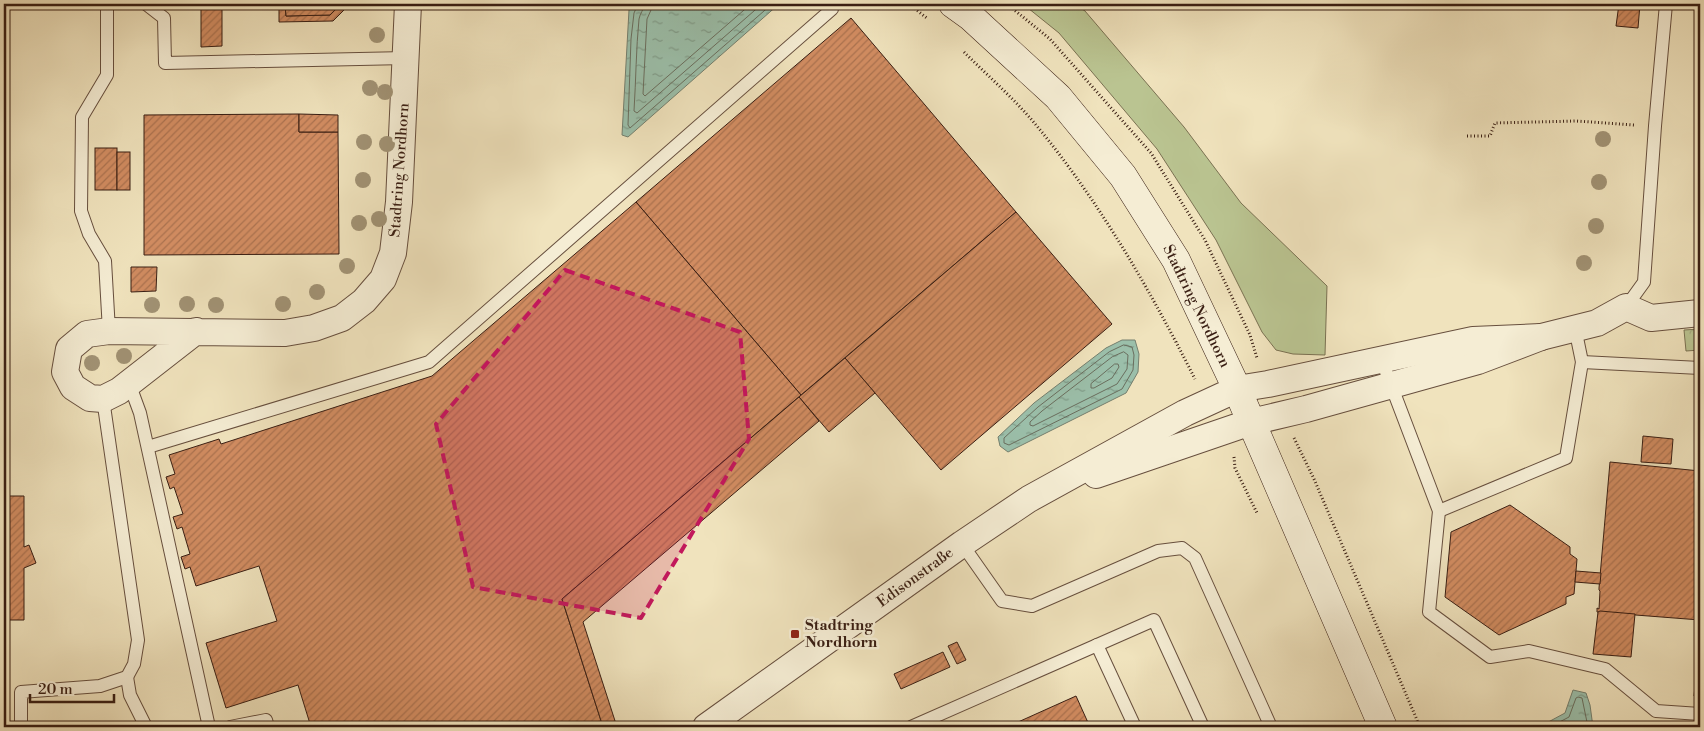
<svg xmlns="http://www.w3.org/2000/svg" width="1704" height="731" font-family="'Libre Bodoni',serif">
  <defs>
    <pattern id="forest-crowns" width="20" height="18" patternUnits="userSpaceOnUse" patternTransform="scale(1.25)"><rect width="20" height="18" fill="#bac491"/><path d="M2 6a3 3 0 1 1 6 0M12 15a3 3 0 1 1 6 0" fill="none" stroke="#a1a87c"/></pattern>
    <pattern id="water-ripples" width="26" height="14" patternUnits="userSpaceOnUse" patternTransform="scale(1.25)"><rect width="26" height="14" fill="#9bbfaa"/><path d="M2 4q2-2 4 0t4 0M15 11q2-2 4 0t4 0" fill="none" stroke="#7f9b89"/></pattern>
    <pattern id="building-hatch" width="6" height="6" patternUnits="userSpaceOnUse" patternTransform="scale(1.25)"><rect width="6" height="6" fill="#d18c61"/><path d="M-1 1l2-2M0 6l6-6M5 7l2-2" fill="none" stroke="#ab724f"/></pattern>
  </defs>
  <rect width="100%" height="100%" fill="#f0e3bd"/>
  <filter id="stains"><feTurbulence type="fractalNoise" baseFrequency=".004" numOctaves="4"/><feColorMatrix values="0 0 0 0 .2 0 0 0 0 .09 0 0 0 0 .02 0 0 0 .5 -.17"/></filter>
  <radialGradient id="worn" r=".72"><stop offset=".6" stop-color="#630" stop-opacity="0"/><stop offset="1" stop-color="#630" stop-opacity=".3"/></radialGradient>
  <polygon fill="#bac491" stroke="#7a7152" points="1023,4 1075,4 1085,11 1184,127 1241,203 1327,286 1325,355 1293,354 1276,350 1262,332 1216,240 1157,149 1059,33"/>
  <polygon fill="url(#forest-crowns)" stroke="#7a7152" points="1700,329 1700,350 1686,351 1684,330"/>
  <g fill="url(#water-ripples)" stroke="#747f6e">
    <polygon points="634,4 779,4 628,137 622,135 629,10"/>
    <polygon points="1122,340 1135,340 1139,354 1138,372 1126,393 1008,452 1000,446 998,437 1034,403 1106,348"/>
    <polygon points="1573,690 1586,693 1590,705 1593,727 1539,727 1565,713"/>
  </g>
  <g fill="none" stroke-linecap="round" stroke-linejoin="round">
    <g stroke="#6a6e5e" stroke-width="1">
      <polyline points="638,4 634,13 631,39 628,125 630,128 772,4"/>
      <path d="M644,4C644,10 640,13 639,19C636,49 636,80 634,111L637,113L762,4"/>
      <polyline points="652,4 651,10 647,19 643,94 645,96 751,4"/>
      <polygon points="1124,345 1132,347 1134,355 1133,370 1122,389 1009,445 1004,443 1004,438 1038,407 1109,352"/>
      <polygon points="1124,352 1128,355 1127,369 1117,384 1033,426 1030,425 1030,422 1042,411 1112,357"/>
      <polygon points="1115,364 1118,364 1119,367 1112,378 1094,388 1091,388 1091,384"/>
      <polyline points="1550,727 1569,717 1576,698 1578,697 1582,698 1588,727"/>
    </g>
  </g>
  <g fill="url(#building-hatch)" stroke="#391e13">
    <polygon points="201,4 222,4 222,46 201,47"/>
    <polygon points="279,4 285,4 286,16 330,15 341,4 350,4 333,21 279,22"/>
    <polygon points="285,4 341,4 330,15 286,16"/>
    <polygon points="1619,4 1640,4 1638,28 1616,26"/>
    <polygon points="851,18 1016,212 801,395 636,202"/>
    <polygon points="299,114 299,132 338,132 339,254 144,255 144,115"/>
    <polygon points="299,114 338,115 338,132 299,132"/>
    <rect x="95" y="148" width="22" height="42"/>
    <rect x="117" y="152" width="13" height="38"/>
    <polygon points="636,202 801,395 562,599 603,727 311,727 298,685 226,708 206,643 277,621 259,566 196,586 190,567 185,569 181,557 190,554 182,527 177,529 173,517 183,514 174,487 170,489 166,477 175,474 169,455 219,439 221,444 432,376"/>
    <polygon points="1016,212 1112,324 941,470 845,358"/>
    <polygon points="131,267 157,267 156,291 131,292"/>
    <polygon points="845,358 875,393 829,432 799,397"/>
    <polygon points="799,397 819,421 583,622 617,727 603,727 562,599"/>
    <polygon points="1700,403 1700,431 1697,431"/>
    <polygon points="1700,431 1700,471 1697,470"/>
    <polygon points="1643,436 1673,439 1671,464 1641,462"/>
    <polygon points="1610,462 1700,471 1700,620 1597,612 1597,608 1599,609 1600,591 1599,590 1599,588"/>
    <polygon points="4,496 24,496 24,547 29,545 36,563 24,568 24,620 4,620"/>
    <polygon points="1510,505 1570,547 1570,554 1577,559 1576,571 1574,594 1566,597 1566,604 1499,635 1445,597 1451,532"/>
    <polygon points="1576,571 1601,573 1600,584 1575,582"/>
    <polygon points="1600,611 1635,614 1631,657 1593,654 1598,612"/>
    <polygon points="1700,637 1700,697 1694,696"/>
    <polygon points="957,642 966,660 957,664 948,646"/>
    <polygon points="943,652 950,667 901,689 894,674"/>
    <polygon points="1076,696 1090,727 1007,727"/>
  </g>
  <g fill="none" stroke-linecap="round" stroke-linejoin="round">
    <g stroke="#674f3e" stroke-width="14">
      <g id="lane">
        <polyline points="107,4 107,75 82,117 81,211 89,234 105,261 109,331"/>
        <polyline points="146,4 164,18 165,63 406,58"/>
        <polyline points="1626,307 1644,282 1655,126 1666,4"/>
        <polyline points="1382,361 1439,511 1429,612 1490,657 1529,651 1605,669 1656,711 1700,714"/>
        <polyline points="1582,362 1700,368"/>
        <polyline points="129,383 140,413 209,727"/>
        <polyline points="148,447 429,362 832,9"/>
        <polyline points="1439,511 1566,458 1582,362 1575,328"/>
        <polyline points="962,544 1002,601 1032,606 1158,551 1182,548 1195,558 1271,727"/>
        <polyline points="1097,645 1135,727"/>
        <polyline points="127,677 130,695 146,727"/>
        <polyline points="21,727 21,692 100,686 127,677 134,664 138,640 103,399"/>
        <polyline points="230,727 266,720 268,727"/>
        <polyline points="911,727 1154,620 1203,727"/>
      </g>
    </g>
    <g stroke="#674f3e" stroke-width="28">
      <g id="street">
        <polyline points="196,331 119,391 103,399 90,398 73,387 65,372 69,349 87,334 109,331 285,333 314,328 342,318 364,301 383,279 393,253 399,202 408,4"/>
        <polyline points="1096,475 1251,422 1306,409 1478,361 1541,337 1597,323 1626,307 1651,318 1700,313"/>
        <polyline points="706,727 962,544 1029,499 1185,413 1237,389 1268,384 1473,340 1541,337"/>
      </g>
    </g>
    <g stroke="#391e13" stroke-width="29">
      <polyline id="secondary" points="953,4 971,17 1058,97 1123,176 1176,260 1237,389 1383,727"/>
    </g>
    <g stroke="#391e13" stroke-width="3" stroke-dasharray="1 2.5" stroke-linecap="butt">
      <polyline points="909,4 928,19"/>
      <polyline points="1007,4 1050,39 1151,153 1205,240 1250,335 1257,358"/>
      <path d="M964,52C986,74 1010,95 1031,119C1097,197 1149,288 1195,379"/>
      <polyline points="1467,136 1490,136 1495,123 1576,121 1634,125"/>
      <polyline points="1294,438 1314,479 1420,727"/>
      <polyline points="1234,457 1235,468 1257,513"/>
    </g>
    <use href="#lane" stroke="#f5edd4" stroke-width="12"/>
    <use href="#street" stroke="#f5edd4" stroke-width="26"/>
    <use href="#secondary" stroke="#f5edd4" stroke-width="28"/>
  </g>
  <g fill="#a19274">
    <circle cx="377" cy="35" r="8"/>
    <circle cx="370" cy="88" r="8"/>
    <circle cx="385" cy="92" r="8"/>
    <circle cx="1603" cy="139" r="8"/>
    <circle cx="364" cy="142" r="8"/>
    <circle cx="387" cy="144" r="8"/>
    <circle cx="363" cy="180" r="8"/>
    <circle cx="1599" cy="182" r="8"/>
    <circle cx="379" cy="219" r="8"/>
    <circle cx="359" cy="223" r="8"/>
    <circle cx="1596" cy="226" r="8"/>
    <circle cx="1584" cy="263" r="8"/>
    <circle cx="347" cy="266" r="8"/>
    <circle cx="317" cy="292" r="8"/>
    <circle cx="187" cy="304" r="8"/>
    <circle cx="283" cy="304" r="8"/>
    <circle cx="152" cy="305" r="8"/>
    <circle cx="216" cy="305" r="8"/>
    <circle cx="124" cy="356" r="8"/>
    <circle cx="92" cy="363" r="8"/>
  </g>
  <path fill="#c2185b" fill-opacity="0.2" stroke="#c2185b" stroke-width="4" stroke-dasharray="10 6" stroke-linejoin="round" d="M565,270L740,332L749,439L641,618L473,587L436,424Z"/>
  <rect fill="#8f2418" stroke="#f5edd4" stroke-width="2" x="790" y="629" width="10" height="10" rx="2.5"/>
  <g text-anchor="middle" stroke-width="5" stroke-linejoin="round" paint-order="stroke">
    <g font-size="15" fill="#391e13" stroke="#f5edd4">
      <text transform="translate(399 170) rotate(-86)" y="5">Stadtring Nordhorn</text>
      <text transform="translate(1197 306) rotate(64)" y="5">Stadtring Nordhorn</text>
      <text transform="translate(915 577) rotate(-36)" y="5">Edisonstraße</text>
    </g>
    <g font-size="15" font-weight="bold" fill="#391e13" stroke="#f5edd4" text-anchor="start">
      <text x="805" y="630">Stadtring<tspan x="805" dy="17">Nordhorn</tspan></text>
    </g>
  </g>
  <rect width="1704" height="731" fill="none" stroke="#f0e3bd" stroke-width="20"/>
  <rect x="5" y="5" width="1694" height="721" fill="none" stroke="#391e13" stroke-width="2.5"/>
  <rect x="10" y="10" width="1684" height="711" fill="none" stroke="#391e13"/>
  <path d="M30 694v8h84v-8" fill="none" stroke="#391e13" stroke-width="2.5"/>
  <text x="38" y="694" font-size="15" fill="#391e13" stroke="#f5edd4" stroke-width="4" paint-order="stroke">20 m</text>
  <rect width="100%" height="100%" filter="url(#stains)"/>
  <rect width="100%" height="100%" fill="url(#worn)"/>
</svg>
